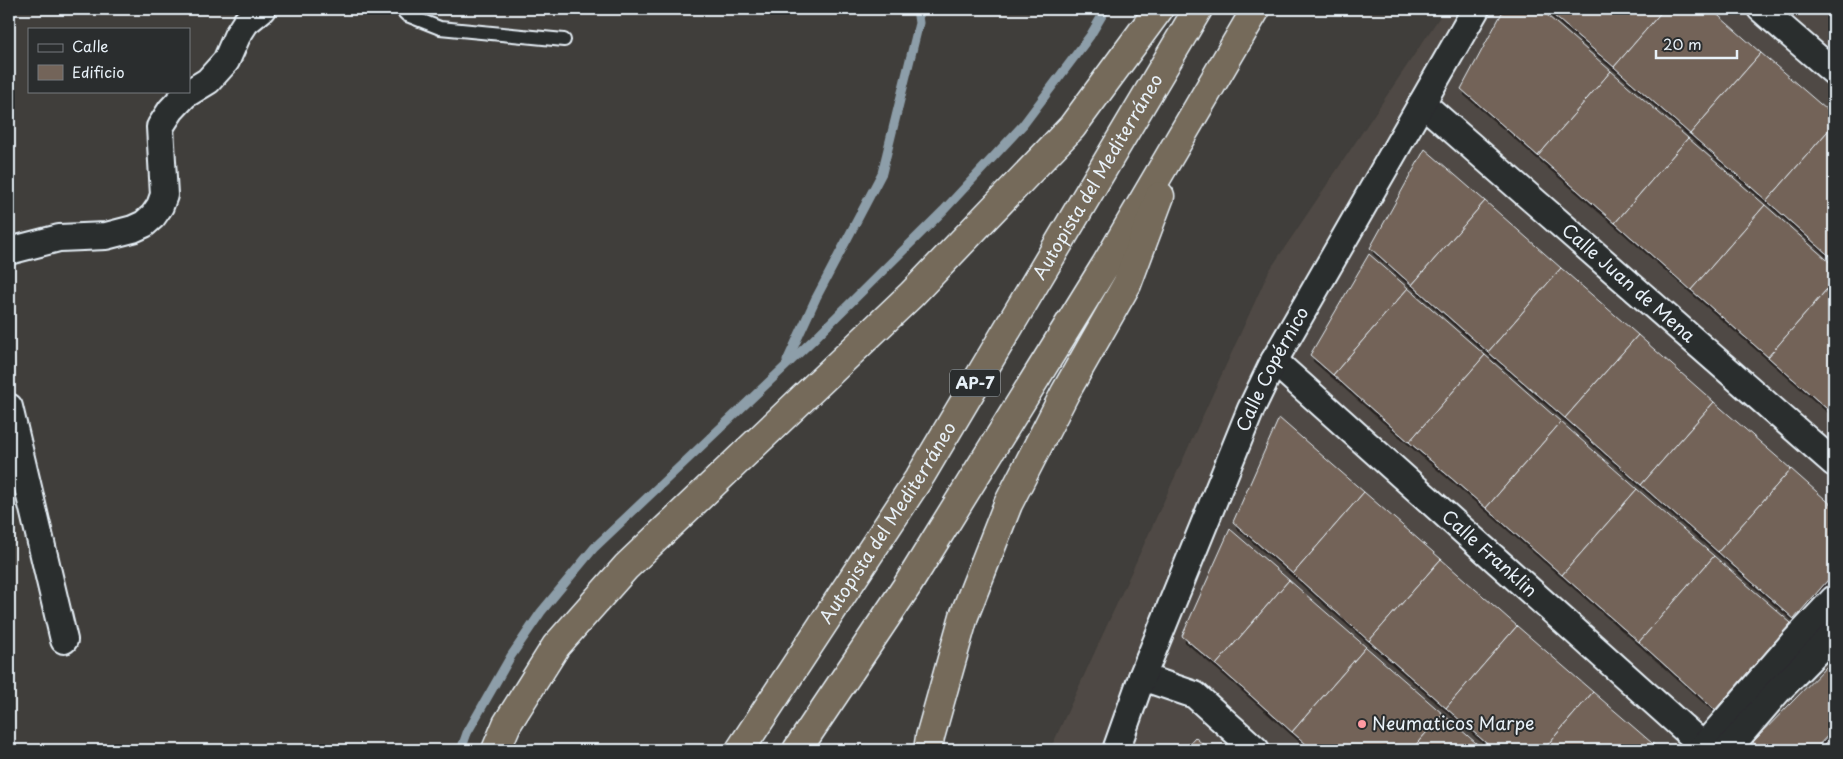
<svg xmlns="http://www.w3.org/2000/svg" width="1843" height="759" font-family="'Playpen Sans',sans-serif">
  <defs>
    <filter id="shadow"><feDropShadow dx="3" dy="5.5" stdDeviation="0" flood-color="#0009"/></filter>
  </defs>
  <rect width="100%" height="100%" fill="#403e3b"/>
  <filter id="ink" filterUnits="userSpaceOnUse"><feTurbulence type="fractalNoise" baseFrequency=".02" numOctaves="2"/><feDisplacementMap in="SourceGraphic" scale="10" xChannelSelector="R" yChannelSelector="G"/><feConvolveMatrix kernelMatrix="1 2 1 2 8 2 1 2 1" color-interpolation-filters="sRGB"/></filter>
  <g filter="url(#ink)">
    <polygon fill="#4f4944" points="1445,9 1834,9 1834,750 1050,750 1269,271"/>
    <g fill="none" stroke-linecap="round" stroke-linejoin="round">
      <g stroke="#8d9ea9" stroke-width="9">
        <polyline points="787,361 816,298 882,173 919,23 917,9"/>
        <polyline points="461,750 467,733 511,656 541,612 594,548 813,340 943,211 1023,125 1090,36 1106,9"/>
      </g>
    </g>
    <g fill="#736459" stroke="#e8f1f8" filter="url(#shadow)">
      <polygon points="1504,9 1540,9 1611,71 1538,156 1461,89"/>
      <polygon points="1546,9 1664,9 1614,67"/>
      <polygon points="1664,9 1711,9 1761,53 1690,134 1614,67"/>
      <polygon points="1831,9 1834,9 1834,19 1827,13"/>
      <polygon points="1761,53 1834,116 1834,124 1767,201 1690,134"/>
      <polygon points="1611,71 1688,138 1615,223 1538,156"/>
      <polygon points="1834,124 1834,260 1767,201"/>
      <polygon points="1688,138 1765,205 1691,290 1615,223"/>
      <polygon points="1425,149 1485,201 1412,285 1370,248"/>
      <polygon points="1485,201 1561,268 1488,352 1412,285"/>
      <polygon points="1765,205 1834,266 1834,281 1768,357 1691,290"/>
      <polygon points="1369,254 1408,288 1333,375 1310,355"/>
      <polygon points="1561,268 1638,335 1565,418 1488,352"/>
      <polygon points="1834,281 1834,415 1768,357"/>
      <polygon points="1408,288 1485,355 1409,442 1333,375"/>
      <polygon points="1638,335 1714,402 1641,485 1565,418"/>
      <polygon points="1485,355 1561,422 1486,508 1409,442"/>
      <polygon points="1714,402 1791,469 1718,552 1641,485"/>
      <polygon points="1279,418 1364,492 1293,574 1233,522"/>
      <polygon points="1561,422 1637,489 1562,575 1486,508"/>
      <polygon points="1791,469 1834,507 1834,573 1794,619 1718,552"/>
      <polygon points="1637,489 1714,556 1639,642 1562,575"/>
      <polygon points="1364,492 1441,559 1369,641 1293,574"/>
      <polygon points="1230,529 1289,580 1216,665 1182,636"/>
      <polygon points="1714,556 1791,623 1715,710 1639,642"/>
      <polygon points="1441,559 1517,626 1446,708 1369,641"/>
      <polygon points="1289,580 1366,647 1292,732 1216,665"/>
      <polygon points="1517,626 1593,692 1543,750 1494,750 1446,708"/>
      <polygon points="1366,647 1443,714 1411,750 1313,750 1292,732"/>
      <polygon points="1830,663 1834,667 1834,729 1814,750 1760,750 1753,742"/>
      <polygon points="1593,692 1660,750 1543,750"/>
      <polygon points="1443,714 1484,750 1411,750"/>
      <polygon points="1834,735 1834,750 1819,750"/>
      <polygon points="1195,737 1209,750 1183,750"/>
    </g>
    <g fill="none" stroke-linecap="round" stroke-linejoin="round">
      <g stroke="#e8f1f8" stroke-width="16">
        <polyline id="service" points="401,9 407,15 440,28 564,40"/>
      </g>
      <g stroke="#e8f1f8" stroke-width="30">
        <g id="minor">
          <polyline points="1761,9 1834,72"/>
          <path id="s1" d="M1422,103L1834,463"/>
          <polyline points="9,251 59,238 106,236 133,229 144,224 153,216 160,206 164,195 160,127 171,110 185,95 208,81 226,61 237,36 246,22 262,9"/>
          <path id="s2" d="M1274,361L1708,750"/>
          <polyline points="9,407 64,640"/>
          <polyline points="1142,677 1195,695 1256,750"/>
          <path id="s3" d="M1116,750L1142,677L1251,409L1274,361L1476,9"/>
          <polyline points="1700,750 1791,645 1834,599"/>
          <polyline points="1727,750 1777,692 1834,634"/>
        </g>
      </g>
      <g stroke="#e8f1f8" stroke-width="31">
        <g id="motorway">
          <polyline points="496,750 507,724 556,646 626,567 911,295 1072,127 1159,9"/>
          <path id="s4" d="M740,750L921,475L1198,9"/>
          <polyline points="797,750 907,586 1105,266 1256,9"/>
          <polyline points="928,750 930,737 964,616 1008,504 1065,393 1127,284 1160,196"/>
        </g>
      </g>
      <use href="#service" stroke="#2a2d2e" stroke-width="12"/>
      <use href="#minor" stroke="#2a2d2e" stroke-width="26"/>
      <use href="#motorway" stroke="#746a5a" stroke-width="28"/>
    </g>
  </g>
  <circle fill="#ff9aa2" stroke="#2a2d2e" stroke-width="2" cx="1362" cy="724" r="5"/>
  <g text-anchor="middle" stroke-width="4" stroke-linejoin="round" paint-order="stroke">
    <rect fill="#2a2d2e" stroke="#afb6bb" stroke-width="1" x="950" y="369.5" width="50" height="27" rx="4"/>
    <g font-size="16" font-weight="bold" fill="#e8f1f8">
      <text x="975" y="389">AP-7</text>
    </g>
    <g font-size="18" fill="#e8f1f8" stroke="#2a2d2e">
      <text dy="6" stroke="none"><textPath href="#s4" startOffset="676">Autopista del Mediterráneo</textPath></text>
      <text dy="6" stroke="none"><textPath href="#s1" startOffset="274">Calle Juan de Mena</textPath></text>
      <text dy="6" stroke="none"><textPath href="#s3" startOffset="412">Calle Copérnico</textPath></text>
      <text dy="6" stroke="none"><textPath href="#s4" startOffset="271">Autopista del Mediterráneo</textPath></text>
      <text dy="6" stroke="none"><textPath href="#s2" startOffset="289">Calle Franklin</textPath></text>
    </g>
    <g font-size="18" fill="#e8f1f8" stroke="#2a2d2e" text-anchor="start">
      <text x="1372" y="730">Neumaticos Marpe</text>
    </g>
  </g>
  <rect width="1843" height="759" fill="none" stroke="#2a2d2e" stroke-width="30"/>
  <rect x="15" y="15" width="1813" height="729" fill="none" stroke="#e8f1f8" stroke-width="2" filter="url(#ink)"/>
  <rect x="28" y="28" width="162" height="65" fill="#2a2d2e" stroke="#767b7f"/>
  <rect x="38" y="44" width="25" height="8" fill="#2a2d2e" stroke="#767b7f"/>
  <text x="72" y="52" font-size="15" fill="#e8f1f8">Calle</text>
  <rect x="38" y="65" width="25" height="15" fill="#736459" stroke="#767b7f"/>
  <text x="72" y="78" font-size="15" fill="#e8f1f8">Edificio</text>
  <path d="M1656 50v8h81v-8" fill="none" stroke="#e8f1f8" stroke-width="2.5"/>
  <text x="1663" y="50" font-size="15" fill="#e8f1f8" stroke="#2a2d2e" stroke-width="4" paint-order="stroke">20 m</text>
</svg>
